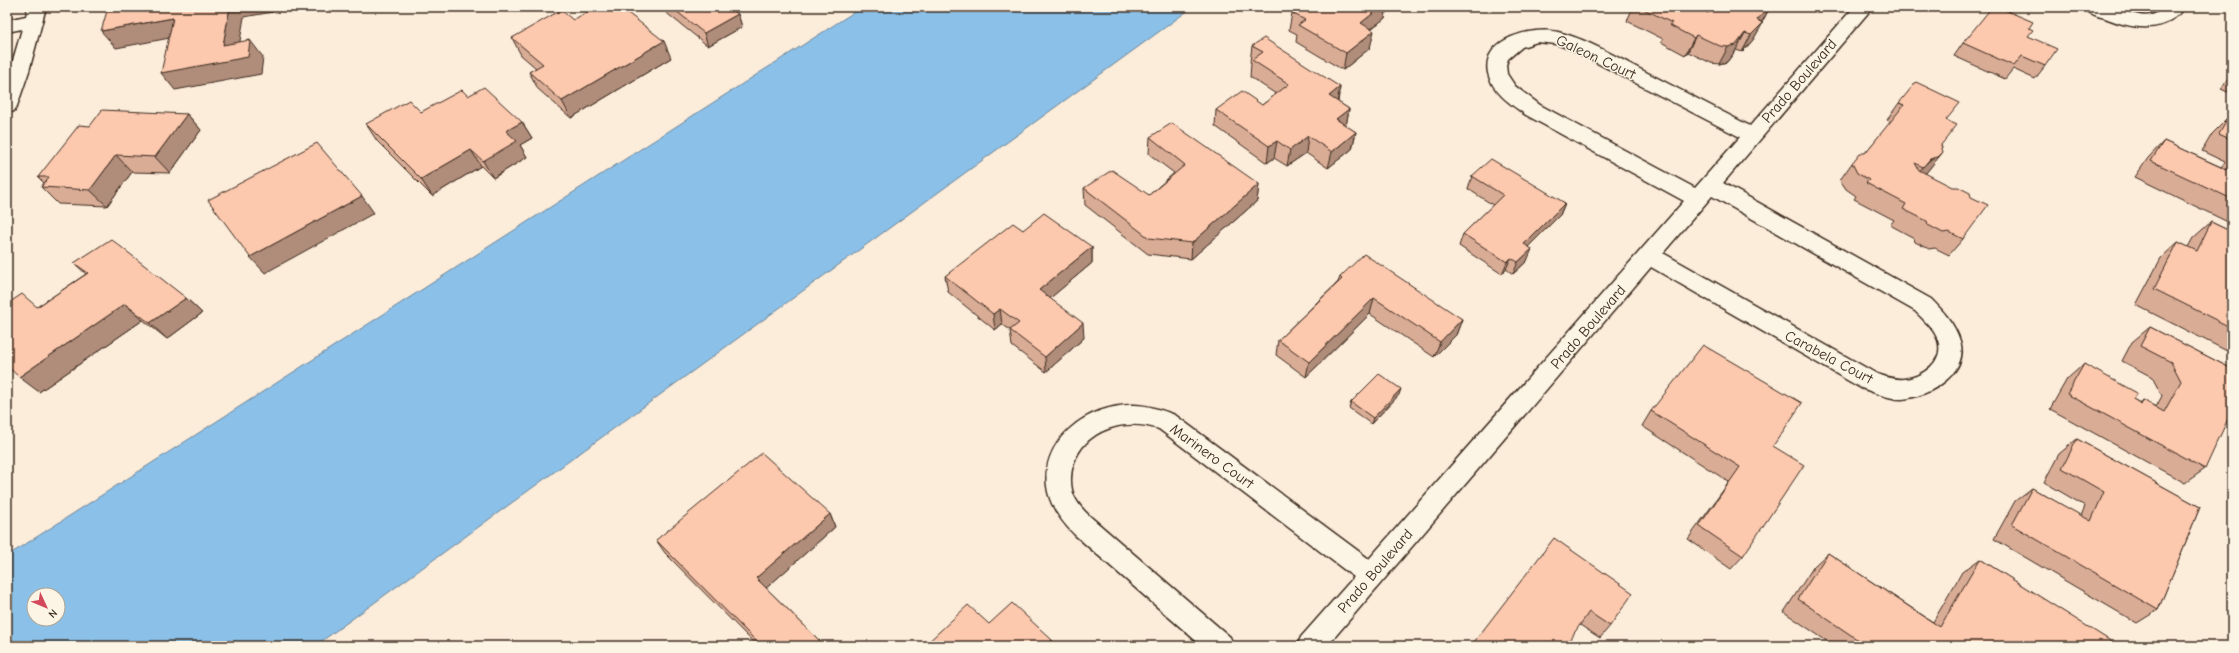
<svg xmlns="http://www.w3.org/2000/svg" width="2239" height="653" font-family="'Comic Neue',sans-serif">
  <rect width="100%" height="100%" fill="#fcecda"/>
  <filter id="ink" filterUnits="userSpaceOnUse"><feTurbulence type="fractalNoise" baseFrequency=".025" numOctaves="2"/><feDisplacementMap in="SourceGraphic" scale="8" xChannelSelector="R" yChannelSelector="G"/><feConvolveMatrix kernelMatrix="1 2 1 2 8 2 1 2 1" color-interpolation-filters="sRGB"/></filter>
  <g filter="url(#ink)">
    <path fill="#8bc0e8" stroke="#6b8497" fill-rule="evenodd" d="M862,7H1193L315,646H7V556ZM34,595H58V619H34Z"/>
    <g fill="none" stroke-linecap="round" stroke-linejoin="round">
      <g stroke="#3b2a1e" stroke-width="3">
        <g id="street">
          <polygon points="28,7 46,7 29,71 17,106 14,111 7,113 7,81 22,29 7,32 7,20 26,16"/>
          <path d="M1854,7H1873L1723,183L1931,299C1943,311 1955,324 1960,341C1970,373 1929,397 1902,399C1888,399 1874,392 1861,388L1651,267L1327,646H1297L1301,637L1354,577L1159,429C1125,418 1085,428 1073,465C1070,475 1070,489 1075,498C1079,506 1086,513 1093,519L1230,637L1234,646H1202L1075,535C1063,523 1052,509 1048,492C1037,441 1088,404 1134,405C1148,405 1162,410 1175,415L1369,559L1684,201L1526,115C1512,105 1492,92 1488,73C1481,38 1533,26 1558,32C1586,39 1611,54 1636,67C1674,87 1712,106 1750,126ZM1537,42L1556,44L1570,49L1740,137L1695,188L1540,105L1515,86L1507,74L1506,65L1508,59L1522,47ZM1712,196L1915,311C1924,320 1934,329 1938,340C1945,361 1923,377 1904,379C1895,380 1886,377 1877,374L1663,253Z"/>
          <path d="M2084,7C2092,7 2101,6 2109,7C2129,10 2147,25 2165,7H2184C2166,35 2132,29 2105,18C2098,16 2088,14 2084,7Z"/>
        </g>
      </g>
      <use href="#street" fill="#fcf5e5" fill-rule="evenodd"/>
    </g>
    <g fill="#d9ac96" stroke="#3b2a1e">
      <polygon points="659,7 729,7 738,14 742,27 708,46"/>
      <polygon points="1633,7 1770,7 1753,40 1742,52 1736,50 1727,62 1719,64 1711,63 1688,52 1685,55 1661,42 1663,39 1627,21"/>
      <polygon points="1386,12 1385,18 1371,29 1370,48 1343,70 1296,42 1297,34 1289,30 1292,13"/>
      <polygon points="573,20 671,58 571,118 538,89 529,72 536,68 521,55 512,38"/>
      <polygon points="2029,28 2028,36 2045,66 2035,79 2013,69 2005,79 1954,56 1963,43"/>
      <polygon points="1252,46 1340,87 1338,102 1349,109 1346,126 1356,132 1352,149 1328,168 1306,153 1287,166 1274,158 1267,163 1215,126 1216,110 1262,105 1276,94 1250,77 1251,63 1250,62"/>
      <polygon points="2232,71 2232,94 2221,89"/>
      <polygon points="468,96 522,122 532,138 520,145 527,157 493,178 481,166 432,196 377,141 366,124 421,112"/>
      <polygon points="1899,103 1947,120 1941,145 1930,168 1925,173 1963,239 1949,255 1935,248 1929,249 1915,242 1914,238 1890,225 1894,220 1854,199 1856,196 1846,189 1840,180 1852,163 1865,153 1891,122 1887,120"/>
      <polygon points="187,114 201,130 170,173 132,172 107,206 58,204 41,187 44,183 38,177 90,126"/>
      <polygon points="2229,117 2232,119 2232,224 2135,177 2148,158 2164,141 2221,167 2225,162 2202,151 2212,134"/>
      <polygon points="1150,137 1259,184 1257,201 1191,259 1148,254 1085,205 1084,188 1149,195 1174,173 1149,154"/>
      <polygon points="1472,176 1565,203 1560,215 1528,247 1527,261 1513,274 1506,269 1502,274 1459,246 1463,234 1493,205 1468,189"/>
      <polygon points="2211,222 2232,232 2232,347 2227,351 2136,305 2161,258 2178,242 2188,247 2193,238"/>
      <polygon points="1023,230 1092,247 1092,263 1050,298 1084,338 1046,372 1012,346 1010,330 1002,324 995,330 948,292 945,276"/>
      <polygon points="74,263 186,298 202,313 167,339 143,320 39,392 37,307 86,274"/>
      <polygon points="1340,277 1462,319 1456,335 1434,357 1370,314 1306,377 1276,355 1278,340 1338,282"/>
      <polygon points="2150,327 2232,369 2205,469 2185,483 2050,409 2067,379 2084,364 2133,399 2140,403 2143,400 2156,407 2162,396 2152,377 2122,361 2132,342"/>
      <polygon points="1399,395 1371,424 1349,408 1351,402"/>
      <polygon points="1651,411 1773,446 1743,556 1731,569 1688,539 1729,482 1642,426"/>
      <polygon points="2077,439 2200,507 2158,610 2137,623 1994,539 2015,501 2032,488 2081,516 2085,506 2044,482 2059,454"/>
      <polygon points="830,514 835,527 766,588 825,646 757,646 665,553 656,540"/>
      <polygon points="1554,538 1610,626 1600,638 1580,625"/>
      <polygon points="1828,553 1933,622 1962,572 1980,559 2117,646 1834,646 1784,612 1814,566"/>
    </g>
    <g fill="#b08c7a" stroke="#3b2a1e">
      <polygon points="230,7 273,7 273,12 244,17 237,59 250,40 263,57 261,74 175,90 161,73 223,45"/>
      <polygon points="1381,7 1393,7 1386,12 1385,18 1357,40 1361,23"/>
      <polygon points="1764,7 1770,7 1762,22 1757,20"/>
      <polygon points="738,14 742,27 708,46 704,33"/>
      <polygon points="173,18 186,35 116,48 101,31"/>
      <polygon points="1763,23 1753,40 1742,52 1751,35"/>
      <polygon points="1374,31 1370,48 1343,70 1346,53"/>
      <polygon points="1745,33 1736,50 1727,62 1719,64 1728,47"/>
      <polygon points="1696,35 1688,52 1685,55 1694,38"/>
      <polygon points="664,41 671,58 571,118 562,101"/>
      <polygon points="1340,87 1337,104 1329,96"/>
      <polygon points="1349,109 1346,126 1336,119"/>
      <polygon points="187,114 201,130 170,173 155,157"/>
      <polygon points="522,122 532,138 520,145 527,157 493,178 483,161 506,131"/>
      <polygon points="1356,132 1352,149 1328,168 1332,152"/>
      <polygon points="1308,136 1306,153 1287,166 1290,150"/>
      <polygon points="1277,141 1274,158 1267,163 1269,146"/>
      <polygon points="471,150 481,166 432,196 421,179"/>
      <polygon points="1943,152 1926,173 1918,175 1910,183 1923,167 1931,159"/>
      <polygon points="116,155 132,172 107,206 90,190"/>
      <polygon points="1259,184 1257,201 1191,259 1192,243"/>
      <polygon points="362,196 374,213 265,273 250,257"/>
      <polygon points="1565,203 1560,215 1519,256 1524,244"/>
      <polygon points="1092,247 1092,263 1041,306 1039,290"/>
      <polygon points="1532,249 1527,261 1513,274 1518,262"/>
      <polygon points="1511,258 1506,269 1502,274 1507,262"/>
      <polygon points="186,298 202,313 167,339 150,323"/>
      <polygon points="1374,298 1370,314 1306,377 1309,362"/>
      <polygon points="125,304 143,320 39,392 19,377"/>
      <polygon points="1000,309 1002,324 995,330 993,314"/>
      <polygon points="1462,319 1456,335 1434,357 1440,342"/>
      <polygon points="1083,323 1084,338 1046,372 1045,357"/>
      <polygon points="1401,389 1399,395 1371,424 1373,418"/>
      <polygon points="830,514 835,527 763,591 756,578"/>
      <polygon points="1052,640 1053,646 1046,646"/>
    </g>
    <g fill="#fcc8ae" stroke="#3b2a1e">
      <polygon points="131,7 230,7 223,45 250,40 248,57 161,73 173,18 101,31 107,11"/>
      <polygon points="596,7 620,7 664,41 562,101 529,72 543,64 512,38 561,10 573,20"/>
      <polygon points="671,7 729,7 738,14 704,33"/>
      <polygon points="1299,7 1381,7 1361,23 1374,31 1346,53 1298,25 1305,20 1292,13"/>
      <polygon points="1640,7 1697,7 1708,13 1714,7 1769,7 1757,20 1763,23 1751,35 1745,33 1736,45 1728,47 1720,46 1696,35 1694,38 1669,25 1672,23"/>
      <polygon points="1992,7 1998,7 2033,22 2029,28 2033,30 2028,36 2057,49 2045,66 2022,56 2014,66 1963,43"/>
      <polygon points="1264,38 1340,87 1329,96 1349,109 1336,119 1356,132 1332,152 1308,136 1290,150 1277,141 1269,146 1216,110 1242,91 1262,105 1289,84 1252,60 1263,52 1252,46"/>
      <polygon points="1916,82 1960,103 1946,120 1957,125 1941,145 1943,152 1938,157 1930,159 1923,167 1915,163 1919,170 1952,187 1958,187 1970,193 1971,197 1988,205 1963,239 1949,232 1943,233 1928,225 1927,221 1903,209 1906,204 1866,183 1869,180 1857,173 1852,163 1860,153 1865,153 1904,105 1899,103"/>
      <polygon points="484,87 522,122 506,131 517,141 483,161 471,150 421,179 366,124 409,100 421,112 462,90 468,96"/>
      <polygon points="102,110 187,114 155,157 116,155 90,190 41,187 49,177 38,177 79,125 90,126"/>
      <polygon points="2229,117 2232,119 2232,140 2219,134"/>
      <polygon points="1172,123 1259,184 1192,243 1149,238 1084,188 1112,170 1149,195 1185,165 1150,137"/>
      <polygon points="2164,141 2227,170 2232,163 2232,199 2151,161"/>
      <polygon points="317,143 362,196 250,257 208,200"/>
      <polygon points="1491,159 1565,203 1524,244 1532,249 1518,262 1511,258 1507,262 1463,234 1503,195 1472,176"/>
      <polygon points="1044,213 1092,247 1039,290 1083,323 1045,357 1010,330 1019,323 1000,309 993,314 945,276 1013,223 1023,230"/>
      <polygon points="2211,222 2232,232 2232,328 2154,289 2178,242 2197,251"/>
      <polygon points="111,239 186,298 150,323 125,304 19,377 7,366 7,304 22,294 37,307 88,273 74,263"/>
      <polygon points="1364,254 1462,319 1440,342 1374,298 1309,362 1278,340 1342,279 1340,277"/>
      <polygon points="2150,327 2232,369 2232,410 2205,469 2067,394 2084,364 2137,393 2133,399 2141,404 2143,400 2164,412 2181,381 2171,362 2140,346"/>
      <polygon points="1703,345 1802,403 1773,446 1804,465 1743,556 1699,526 1740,467 1651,411"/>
      <polygon points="1379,374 1401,389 1373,418 1351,402"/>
      <polygon points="2077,439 2200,507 2158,610 2012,525 2032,488 2091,521 2104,492 2062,468"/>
      <polygon points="762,453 830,514 756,578 825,646 761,646 656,540"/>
      <polygon points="1554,538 1633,593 1610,626 1589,612 1565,646 1471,646"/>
      <polygon points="1828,553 1940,627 1980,559 2117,645 2117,646 1867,646 1798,599"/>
      <polygon points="1012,603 1052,640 1046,646 924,646 968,605 989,624"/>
    </g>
  </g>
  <g text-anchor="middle" stroke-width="3" stroke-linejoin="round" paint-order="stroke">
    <g font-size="15" fill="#3b2a1e" stroke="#fcf5e5">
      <text transform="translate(1596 57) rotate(25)" y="5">Galeon Court</text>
      <text transform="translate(1799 81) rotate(-49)" y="5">Prado Boulevard</text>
      <text transform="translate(1588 327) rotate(-49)" y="5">Prado Boulevard</text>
      <text transform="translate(1829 357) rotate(28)" y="5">Carabela Court</text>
      <text transform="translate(1212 456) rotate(36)" y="5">Marinero Court</text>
      <text transform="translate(1375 571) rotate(-49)" y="5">Prado Boulevard</text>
    </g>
  </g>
  <rect width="2239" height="653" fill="none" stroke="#fcf5e5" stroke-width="24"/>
  <rect x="12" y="12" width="2215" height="629" fill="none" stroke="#3b2a1e" stroke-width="1.5" filter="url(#ink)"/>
  <g transform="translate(46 607) rotate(134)"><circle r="19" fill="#fcf5e5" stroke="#afa495"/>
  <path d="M0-3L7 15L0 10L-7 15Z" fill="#d1495b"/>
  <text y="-6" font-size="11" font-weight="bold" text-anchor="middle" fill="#3b2a1e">N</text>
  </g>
</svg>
